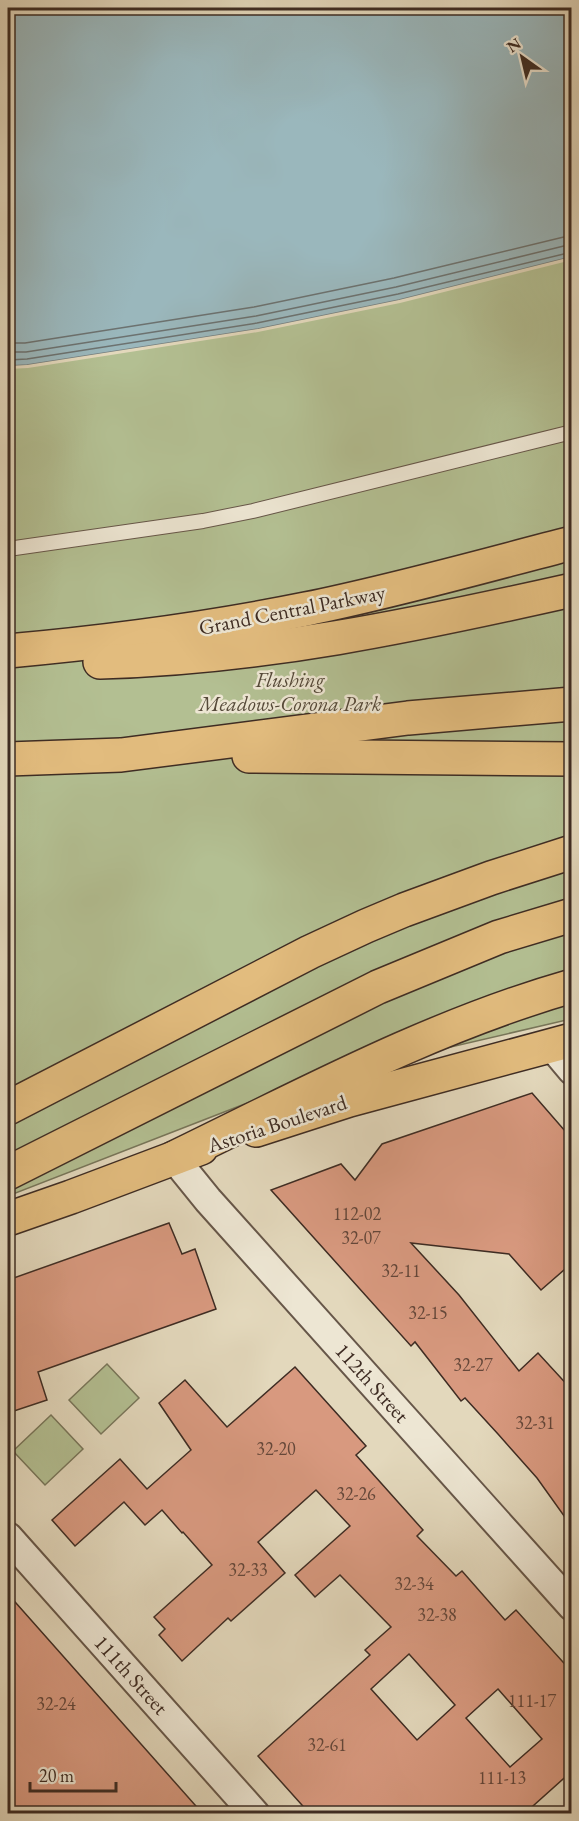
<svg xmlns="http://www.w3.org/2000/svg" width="579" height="1821" font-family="'EB Garamond',serif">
  <rect width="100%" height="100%" fill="#e3d8bc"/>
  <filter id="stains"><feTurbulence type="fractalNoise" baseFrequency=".00333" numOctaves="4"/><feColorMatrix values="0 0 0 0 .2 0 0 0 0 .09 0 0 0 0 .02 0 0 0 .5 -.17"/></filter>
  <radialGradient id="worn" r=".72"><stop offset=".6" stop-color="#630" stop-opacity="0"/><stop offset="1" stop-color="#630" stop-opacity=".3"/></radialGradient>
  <g fill="#b3bf92" stroke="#78765a" stroke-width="1.5">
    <polygon points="571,195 571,1019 304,1081 8,1196 8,237"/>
    <polygon points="107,1364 139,1398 101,1434 69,1400"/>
    <polygon points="51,1415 83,1449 45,1485 13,1451"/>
  </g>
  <polygon fill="#9ab7bc" stroke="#757f7f" stroke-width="1.5" points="8,8 571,8 571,257 399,300 258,329 27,365 8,366"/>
  <polygon fill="#e3d8bc" points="571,257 572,260 400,303 258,332 28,368 8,369 8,366 27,365 258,329 399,300"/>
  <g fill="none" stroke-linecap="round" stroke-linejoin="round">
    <g stroke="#6c7270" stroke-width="1.5">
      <polyline points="8,343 25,343 254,307 394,278 572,235"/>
      <polyline points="8,352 26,352 256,316 396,287 572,244"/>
      <polyline points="8,360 27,359 257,323 398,294 572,252"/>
    </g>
  </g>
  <g fill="#d8997f" stroke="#3e2c23" stroke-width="1.5" fill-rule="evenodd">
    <polygon points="532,1093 572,1139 572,1263 541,1290 509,1254 411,1243 459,1295 519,1371 538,1353 572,1390 572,1527 537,1478 498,1434 465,1398 461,1401 415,1342 411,1346 271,1190 341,1164 355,1180 382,1144"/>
    <polygon points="169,1223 182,1254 195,1249 216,1309 38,1372 47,1400 8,1413 8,1280"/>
    <path d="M295,1367L366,1446L356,1455L423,1530L417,1536L456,1576L462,1571L505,1620L516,1610L572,1672V1771L524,1814H385L379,1807L373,1814H310L258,1756L370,1655L365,1650L391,1627L340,1575L315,1597L295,1575L350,1526L316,1490L258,1542L285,1573L231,1621L228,1618L182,1661L159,1635L165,1629L154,1617L212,1565L183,1532L182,1533L162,1510L145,1525L124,1502L75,1546L52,1520L120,1459L147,1489L191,1450L159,1403L185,1380L227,1427ZM409,1654L455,1705L417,1740L371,1689ZM498,1689L542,1739L510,1767L466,1718Z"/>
    <polygon points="8,1594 203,1814 8,1814"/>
  </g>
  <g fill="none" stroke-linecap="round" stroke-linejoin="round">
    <g stroke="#675749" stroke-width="16">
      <polyline id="service" points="8,549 203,521 253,511 572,432"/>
    </g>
    <g stroke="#675749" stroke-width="32">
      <g id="minor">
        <polyline points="551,1045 572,1070"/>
        <polyline points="174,1158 208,1200 572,1606"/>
        <polyline points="8,1537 255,1814"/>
      </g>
    </g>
    <g stroke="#3e2c23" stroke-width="36">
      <g id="primary">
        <polyline points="256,1130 349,1100 572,1040"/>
        <polyline points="8,1219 71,1197 201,1148"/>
      </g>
    </g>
    <g stroke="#3e2c23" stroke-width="36">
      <g id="motorway">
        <path d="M8,651C108,642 207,629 306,609C395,591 483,566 572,543"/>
        <path d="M100,662C260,658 416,625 572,590"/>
        <polyline points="249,756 572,759"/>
        <polyline points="8,759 121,755 408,718 572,704"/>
        <polyline points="8,1108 310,952 366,926 404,910 491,878 572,852"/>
        <path d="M174,1158C304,1095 432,1026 572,986"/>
        <polyline points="8,1173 378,987 499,937 572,915"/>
      </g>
    </g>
    <use href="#service" stroke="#ede6d3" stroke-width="14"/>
    <use href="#minor" stroke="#ede6d3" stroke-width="28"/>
    <use href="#primary" stroke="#e2bc7e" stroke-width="33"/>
    <use href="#motorway" stroke="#e2bc7e" stroke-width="33"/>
  </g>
  <g text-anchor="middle" stroke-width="5" stroke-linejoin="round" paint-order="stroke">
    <g font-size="18" fill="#64473a">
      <text x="357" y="1220">112-02</text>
      <text x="361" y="1244">32-07</text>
      <text x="401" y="1277">32-11</text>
      <text x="428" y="1319">32-15</text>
      <text x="473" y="1371">32-27</text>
      <text x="535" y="1429">32-31</text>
      <text x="276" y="1455">32-20</text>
      <text x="356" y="1500">32-26</text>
      <text x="248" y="1576">32-33</text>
      <text x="414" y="1590">32-34</text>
      <text x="437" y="1621">32-38</text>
      <text x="532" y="1707">111-17</text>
      <text x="56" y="1710">32-24</text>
      <text x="327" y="1751">32-61</text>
      <text x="502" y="1784">111-13</text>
    </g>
    <g font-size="21" fill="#3e2c23" stroke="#ede6d3">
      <text transform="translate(292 610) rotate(-11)" y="7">Grand Central Parkway</text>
      <text transform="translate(277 1124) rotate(-18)" y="7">Astoria Boulevard</text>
      <text transform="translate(372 1383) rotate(48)" y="7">112th Street</text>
      <text transform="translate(131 1675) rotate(48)" y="7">111th Street</text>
    </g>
    <g font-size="21" font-style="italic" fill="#554939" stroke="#ede6d3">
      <text x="290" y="687">Flushing<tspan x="290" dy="24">Meadows-Corona Park</tspan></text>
    </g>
  </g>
  <rect width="579" height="1821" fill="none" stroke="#e3d8bc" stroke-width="30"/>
  <rect x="9" y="9" width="561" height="1803" fill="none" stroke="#3e2c23" stroke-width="3"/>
  <rect x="15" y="15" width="549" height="1791" fill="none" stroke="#3e2c23" stroke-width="1.5"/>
  <g transform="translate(522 57) rotate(326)" stroke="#ede6d3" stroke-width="4.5" paint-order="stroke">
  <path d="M0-4.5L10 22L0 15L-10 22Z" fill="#3e2c23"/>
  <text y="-9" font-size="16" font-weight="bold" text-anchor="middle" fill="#3e2c23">N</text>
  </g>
  <path d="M30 1782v9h86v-9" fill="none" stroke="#3e2c23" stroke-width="3"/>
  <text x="39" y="1782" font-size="18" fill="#3e2c23" stroke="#ede6d3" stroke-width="4.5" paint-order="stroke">20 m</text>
  <rect width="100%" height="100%" filter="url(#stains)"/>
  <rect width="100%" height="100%" fill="url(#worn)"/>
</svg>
